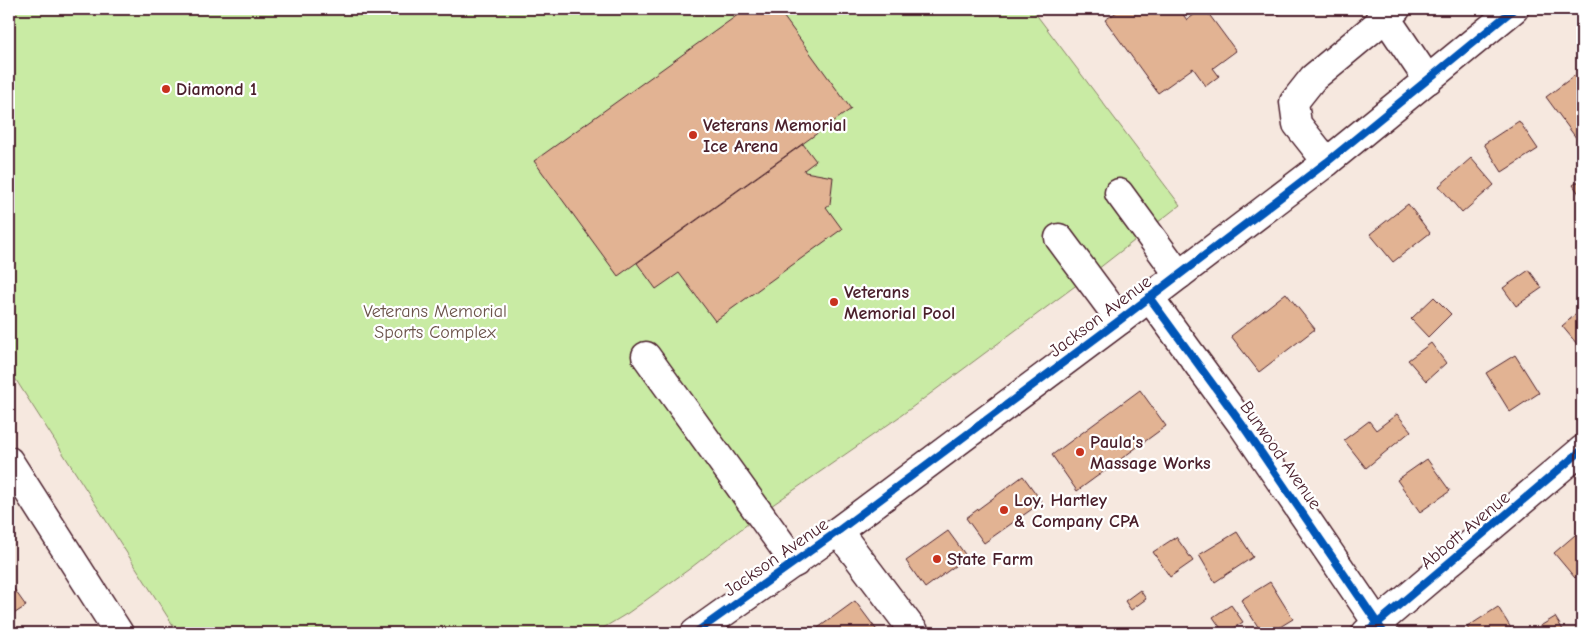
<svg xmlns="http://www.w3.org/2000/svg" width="1591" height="642" font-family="'Comic Neue',sans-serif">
  <rect width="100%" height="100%" fill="#f6e8df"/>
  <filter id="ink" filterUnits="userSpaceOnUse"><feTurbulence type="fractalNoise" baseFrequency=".02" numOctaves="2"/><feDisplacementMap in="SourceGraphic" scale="10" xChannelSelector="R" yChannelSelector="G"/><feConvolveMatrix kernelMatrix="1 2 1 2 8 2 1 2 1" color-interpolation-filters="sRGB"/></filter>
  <g filter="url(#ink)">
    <polygon fill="#c9eba4" stroke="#8a8568" points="9,9 1032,9 1180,205 1098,269 899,417 771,506 688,570 628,613 595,633 178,633 9,369"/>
    <g fill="#e2b393" stroke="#4a1f2b">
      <polygon points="746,9 778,9 851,109 618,276 534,161"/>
      <polygon points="1121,9 1179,9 1187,20 1202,9 1205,9 1236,51 1213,68 1219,76 1206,86 1193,68 1158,93 1105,20"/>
      <polygon points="1274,9 1287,9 1278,15"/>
      <polygon points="1582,70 1582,146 1546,97"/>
      <polygon points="1519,121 1538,149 1502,172 1484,144"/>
      <polygon points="803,144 816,161 804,170 805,172 833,177 830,204 826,207 842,229 715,321 679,273 656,289 637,263"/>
      <polygon points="1471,158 1494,185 1462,213 1439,186"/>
      <polygon points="1582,179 1582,198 1573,185"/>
      <polygon points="1408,204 1430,233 1393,262 1370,234"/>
      <polygon points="1529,270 1542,288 1516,306 1503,288"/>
      <polygon points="1286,293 1315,329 1259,372 1231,336"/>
      <polygon points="1434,297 1451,314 1428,337 1411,319"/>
      <polygon points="1582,309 1582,350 1562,326"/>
      <polygon points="1431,343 1446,363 1426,381 1408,360"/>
      <polygon points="1515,355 1539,393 1510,412 1486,373"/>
      <polygon points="1140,390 1166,426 1077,491 1052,455"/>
      <polygon points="1397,414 1411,431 1366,468 1344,440 1369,421 1376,430"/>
      <polygon points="1427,459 1450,491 1420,512 1397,480"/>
      <polygon points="1023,476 1042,502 984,543 966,518"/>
      <polygon points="1582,529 1582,571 1575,578 1554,553"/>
      <polygon points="948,531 967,557 925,588 906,561"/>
      <polygon points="1237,532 1253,557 1215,582 1199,555"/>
      <polygon points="1176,537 1193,561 1170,577 1153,552"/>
      <polygon points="9,582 26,606 9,617"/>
      <polygon points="1270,582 1293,619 1270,633 1262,633 1241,600"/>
      <polygon points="1140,590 1146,599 1131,610 1125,601"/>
      <polygon points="855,601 879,633 811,633"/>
      <polygon points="1231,605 1243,622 1226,633 1224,633 1213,617"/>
      <polygon points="1498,607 1514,633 1471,633 1467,627"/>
      <polygon points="1555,617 1565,633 1529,633"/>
    </g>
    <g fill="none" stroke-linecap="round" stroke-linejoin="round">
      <g stroke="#4a1f2b" stroke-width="31">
        <g id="minor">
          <polyline points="1380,9 1428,80"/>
          <polyline points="1327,162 1297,124 1294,102 1313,78 1396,9"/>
          <polyline points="1119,193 1179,275"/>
          <polyline points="1059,238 1120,320"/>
          <polyline points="1149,297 1241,423 1384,633"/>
          <polyline points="646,356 795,563"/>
          <polyline points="838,531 915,633"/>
          <polyline points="1366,633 1582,450"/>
        </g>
      </g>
      <g stroke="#4a1f2b" stroke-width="31">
        <g id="major">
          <polyline points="9,461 119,633"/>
          <polyline points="695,633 838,531 1120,320 1327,162 1514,9"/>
        </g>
      </g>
      <use href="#minor" stroke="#fff" stroke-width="28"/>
      <use href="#major" stroke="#fff" stroke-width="28"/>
      <g stroke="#fff" stroke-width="11">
        <g id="cycleway">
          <polyline points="1149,297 1241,423 1384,633"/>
          <polyline points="695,633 838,531 1120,320 1327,162 1514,9"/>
          <polyline points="1366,633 1582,450"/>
        </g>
      </g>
      <use href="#cycleway" stroke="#0057b8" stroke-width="8"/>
    </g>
  </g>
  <g fill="#c8321e" stroke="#fff" stroke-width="2">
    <circle cx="166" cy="89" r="5"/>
    <circle cx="693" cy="135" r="5"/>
    <circle cx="834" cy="302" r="5"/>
    <circle cx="1080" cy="452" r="5"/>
    <circle cx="1004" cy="510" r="5"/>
    <circle cx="937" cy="559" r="5"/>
  </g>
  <g text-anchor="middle" stroke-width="4.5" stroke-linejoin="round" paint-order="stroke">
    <g font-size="18" font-weight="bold" fill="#4a1f2b" stroke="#fff" text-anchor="start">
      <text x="176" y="95">Diamond 1</text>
      <text x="703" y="131">Veterans Memorial<tspan x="703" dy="21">Ice Arena</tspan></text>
      <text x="844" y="298">Veterans<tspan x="844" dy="21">Memorial Pool</tspan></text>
      <text x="1090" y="448">Paula's<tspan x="1090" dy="21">Massage Works</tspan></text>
      <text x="1014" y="506">Loy, Hartley<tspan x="1014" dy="21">&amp; Company CPA</tspan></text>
      <text x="947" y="565">State Farm</text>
    </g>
    <g font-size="18" fill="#6a5249" stroke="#fff">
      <text x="435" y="317">Veterans Memorial<tspan x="435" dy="21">Sports Complex</tspan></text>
    </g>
    <g font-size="18" fill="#4a1f2b" stroke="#fff">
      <text transform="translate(1100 316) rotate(-37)" y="6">Jackson Avenue</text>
      <text transform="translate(1281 455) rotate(55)" y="6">Burwood Avenue</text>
      <text transform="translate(1465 530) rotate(-40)" y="6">Abbott Avenue</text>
      <text transform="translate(776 557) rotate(-35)" y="6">Jackson Avenue</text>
    </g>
  </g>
  <rect width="1591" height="642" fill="none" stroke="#fff" stroke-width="30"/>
  <rect x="15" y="15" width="1561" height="612" fill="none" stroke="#4a1f2b" stroke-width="2" filter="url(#ink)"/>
</svg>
